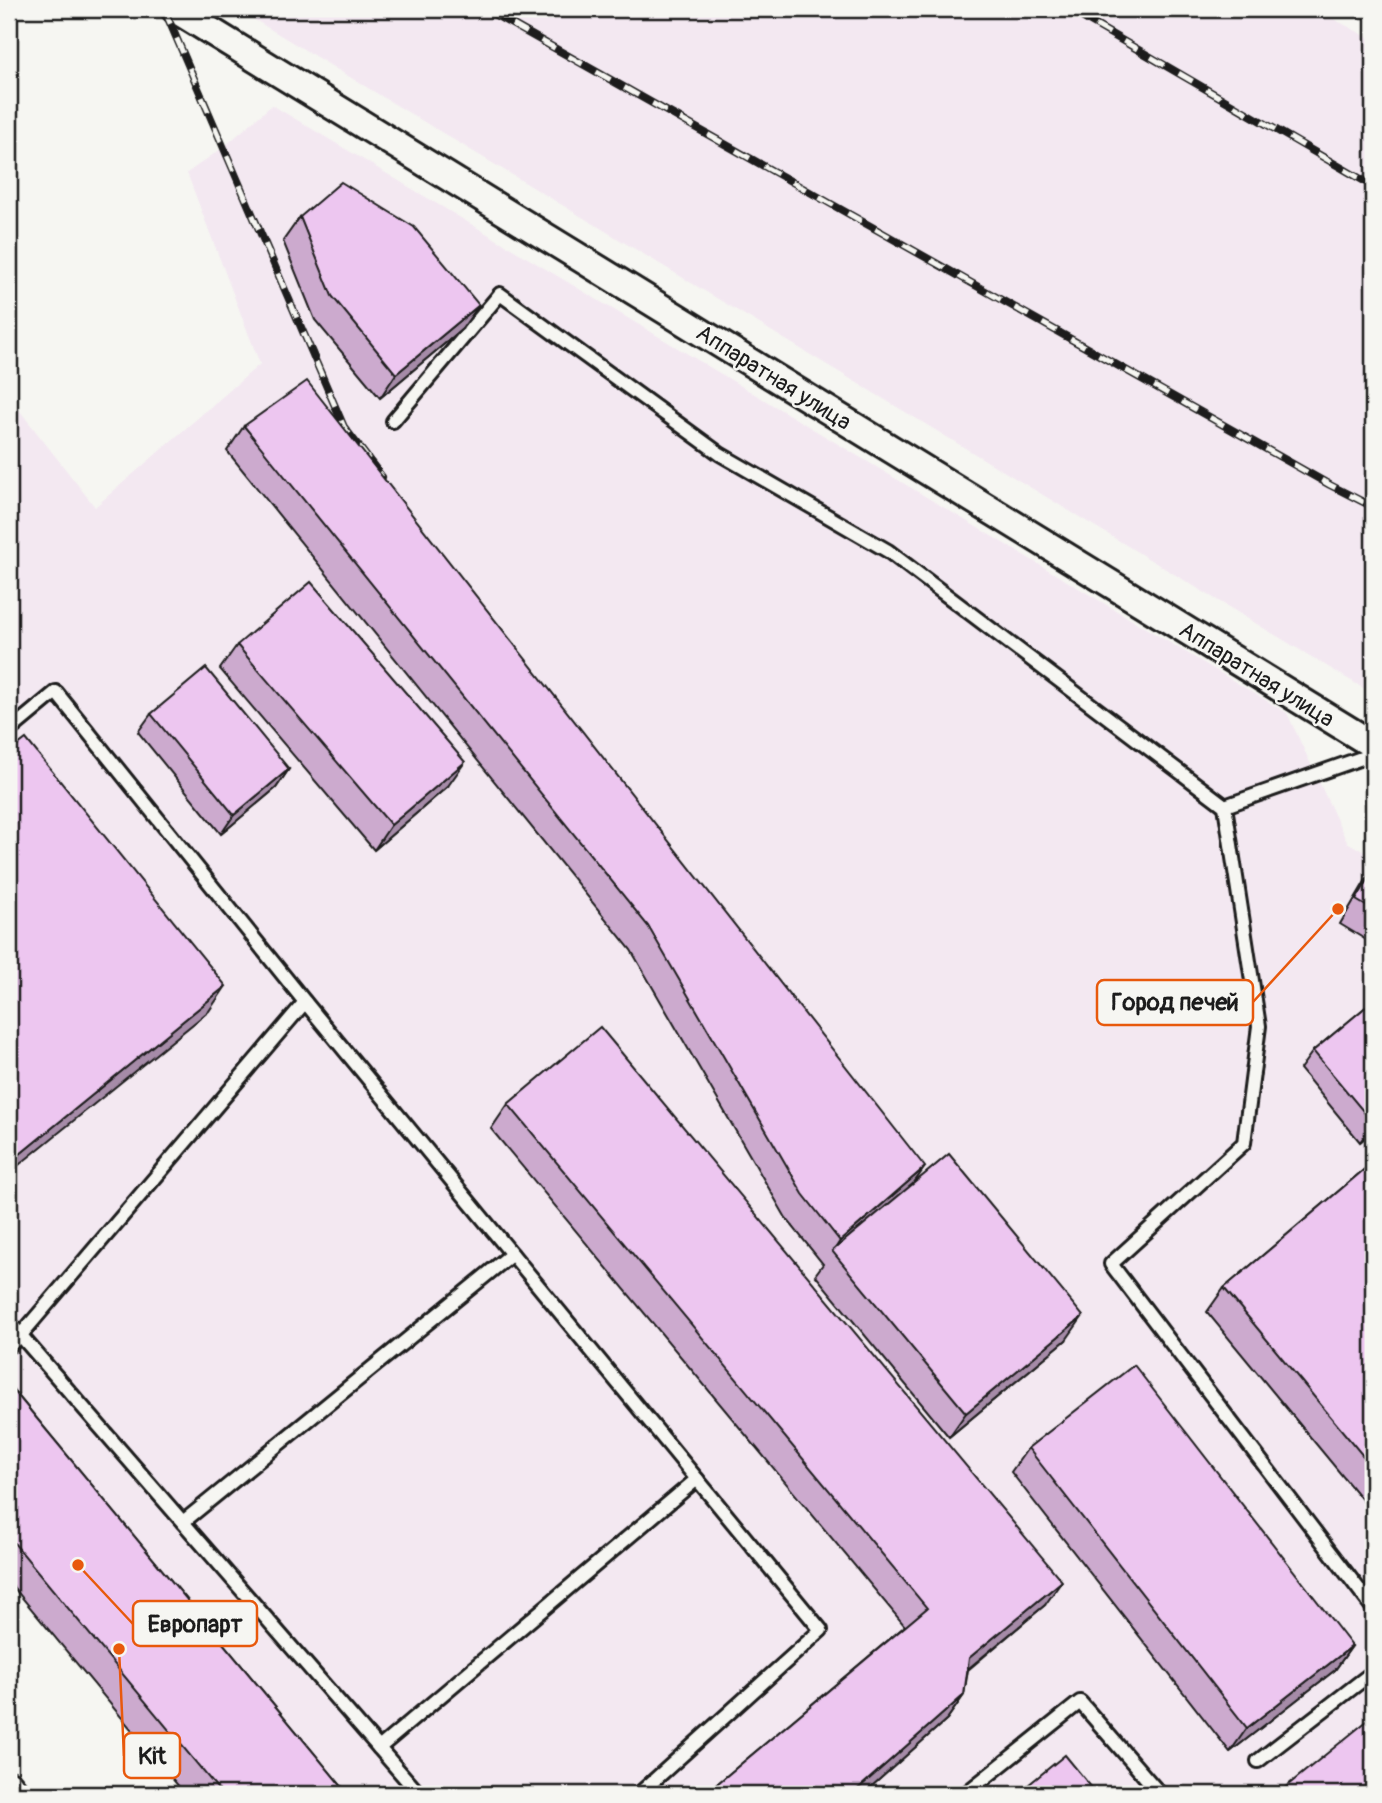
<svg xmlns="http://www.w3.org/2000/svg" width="1382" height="1803" font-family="Pangolin,sans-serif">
  <rect width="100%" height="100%" fill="#f6f6f2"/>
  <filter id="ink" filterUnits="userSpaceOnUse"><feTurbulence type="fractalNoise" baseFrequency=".0143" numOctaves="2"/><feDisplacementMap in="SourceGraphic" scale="14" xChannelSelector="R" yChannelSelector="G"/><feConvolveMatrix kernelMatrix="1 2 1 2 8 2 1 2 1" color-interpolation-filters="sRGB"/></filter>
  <g filter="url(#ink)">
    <g fill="#f3e8f1">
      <polygon points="237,9 1315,9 1373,40 1373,694"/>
      <polygon points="272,105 1287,713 1347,842 1373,857 1373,1794 222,1794 9,1534 9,397 95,507 260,364 187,173 225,146"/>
    </g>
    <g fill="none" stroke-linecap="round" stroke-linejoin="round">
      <g stroke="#1c1c1c" stroke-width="18">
        <g id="service">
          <polyline points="393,421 500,294 720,454 888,551 1225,806 1373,754"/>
          <polyline points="9,731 56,692 305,1002 821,1630 639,1794"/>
          <polyline points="1225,806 1259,1026 1244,1143 1111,1264 1373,1608"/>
          <polyline points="9,1322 419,1794"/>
          <polyline points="9,1346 20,1336 305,1002"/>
          <polyline points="183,1522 512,1254"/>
          <polyline points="379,1748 697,1479"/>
          <polyline points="1258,1761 1373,1672"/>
          <polyline points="965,1794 1080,1702 1160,1794"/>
        </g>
      </g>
      <g stroke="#1c1c1c" stroke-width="32">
        <g id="minor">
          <polyline points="175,9 1373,745"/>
          <polyline points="9,1785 16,1794"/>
        </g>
      </g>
      <use href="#service" stroke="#f6f6f2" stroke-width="12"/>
      <use href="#minor" stroke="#f6f6f2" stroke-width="26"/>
      <g stroke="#1c1c1c" stroke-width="8">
        <g id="rail">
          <polyline points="164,9 344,427 382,477"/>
          <polyline points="485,9 1330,485 1373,507"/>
          <polyline points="1068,9 1373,186"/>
        </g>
      </g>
      <use href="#rail" stroke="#f6f6f2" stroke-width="5" stroke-dasharray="16" stroke-linecap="butt"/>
    </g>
    <g fill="#ccaace" stroke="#1c1c1c" stroke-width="2">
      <polygon points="300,217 462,329 380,398 315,320 283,241"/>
      <polygon points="244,426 912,1184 1066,1340 949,1437 815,1275 823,1264 786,1218 631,950 227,451"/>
      <polygon points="237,645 448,786 374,850 220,669"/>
      <polygon points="151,714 289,769 276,788 221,834 138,732"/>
      <polygon points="1373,868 1373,944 1340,924"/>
      <polygon points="1373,1001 1373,1131 1360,1142 1300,1069 1313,1051"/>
      <polygon points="508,1104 1045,1605 968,1670 964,1695 947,1719 863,1794 705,1794 905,1626 491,1129"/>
      <polygon points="1373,1162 1373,1513 1207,1312 1224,1288"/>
      <polygon points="9,1385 348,1794 185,1794 9,1582"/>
      <polygon points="1028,1448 1352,1646 1335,1670 1230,1752 1011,1472"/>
    </g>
    <g fill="#a68ba8" stroke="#1c1c1c" stroke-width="2">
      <polygon points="479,305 462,329 380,398 396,374"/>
      <polygon points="465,762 448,786 374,850 391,825"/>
      <polygon points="289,769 276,788 221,834 234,815"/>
      <polygon points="226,986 209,1011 9,1173 9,1163"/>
      <polygon points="1373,1123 1373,1131 1360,1142"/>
      <polygon points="925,1167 908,1191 833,1252 840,1241"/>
      <polygon points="1083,1316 1066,1340 949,1437 966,1413"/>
      <polygon points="1062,1581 1045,1605 952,1682 969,1658"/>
      <polygon points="1352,1646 1335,1670 1230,1752 1247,1728"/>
      <polygon points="964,1695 947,1719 863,1794 852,1794"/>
    </g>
    <g fill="#edc6f0" stroke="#1c1c1c" stroke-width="2">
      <polygon points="341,182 414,227 479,305 396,374 332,296 300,217"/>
      <polygon points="307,381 925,1167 840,1241 803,1194 648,926 244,426"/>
      <polygon points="311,582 465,762 391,825 237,645"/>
      <polygon points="206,668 289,769 234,815 151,714"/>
      <polygon points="26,739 226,986 9,1163 9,752"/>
      <polygon points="1373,872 1373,910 1356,900"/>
      <polygon points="1373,1001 1373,1123 1313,1051"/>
      <polygon points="600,1027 1062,1581 969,1658 964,1695 852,1794 705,1794 927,1608 508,1104"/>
      <polygon points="949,1154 1083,1316 966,1413 832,1251"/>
      <polygon points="1373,1162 1373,1468 1224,1288"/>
      <polygon points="1134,1365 1352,1646 1247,1728 1028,1448"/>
      <polygon points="9,1385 348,1794 222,1794 9,1537"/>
      <polygon points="1373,1716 1373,1794 1277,1794"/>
      <polygon points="1065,1755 1097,1794 1017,1794"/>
    </g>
  </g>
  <g text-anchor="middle" stroke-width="5" stroke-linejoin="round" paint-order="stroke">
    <g font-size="23" fill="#1c1c1c" stroke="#f6f6f2">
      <text transform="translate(774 377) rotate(32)" y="8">Аппаратная улица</text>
      <text transform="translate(1257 674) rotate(32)" y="8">Аппаратная улица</text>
    </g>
  </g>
  <path fill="none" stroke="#e8590c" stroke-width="2.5" d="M1338 909L1253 1002M78 1565L133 1624M119 1649L124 1756"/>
  <g fill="#e8590c" stroke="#f6f6f2" stroke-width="2.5">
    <circle cx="1338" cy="909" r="7"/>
    <circle cx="78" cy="1565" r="7"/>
    <circle cx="119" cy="1649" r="7"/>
  </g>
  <g fill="#f6f6f2" stroke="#e8590c" stroke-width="2.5">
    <rect x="1097" y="980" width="156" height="45" rx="7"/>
    <rect x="133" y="1601" width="124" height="45" rx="7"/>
    <rect x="124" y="1733" width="56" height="45" rx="7"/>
  </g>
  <g font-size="24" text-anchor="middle" font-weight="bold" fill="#1c1c1c">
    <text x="1175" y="1010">Город печей</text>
    <text x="195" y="1632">Европарт</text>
    <text x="152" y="1764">Kit</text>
  </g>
  <rect width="1382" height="1803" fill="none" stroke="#f6f6f2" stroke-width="35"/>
  <rect x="18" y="18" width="1347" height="1768" fill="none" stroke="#1c1c1c" stroke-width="2.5" filter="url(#ink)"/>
</svg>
